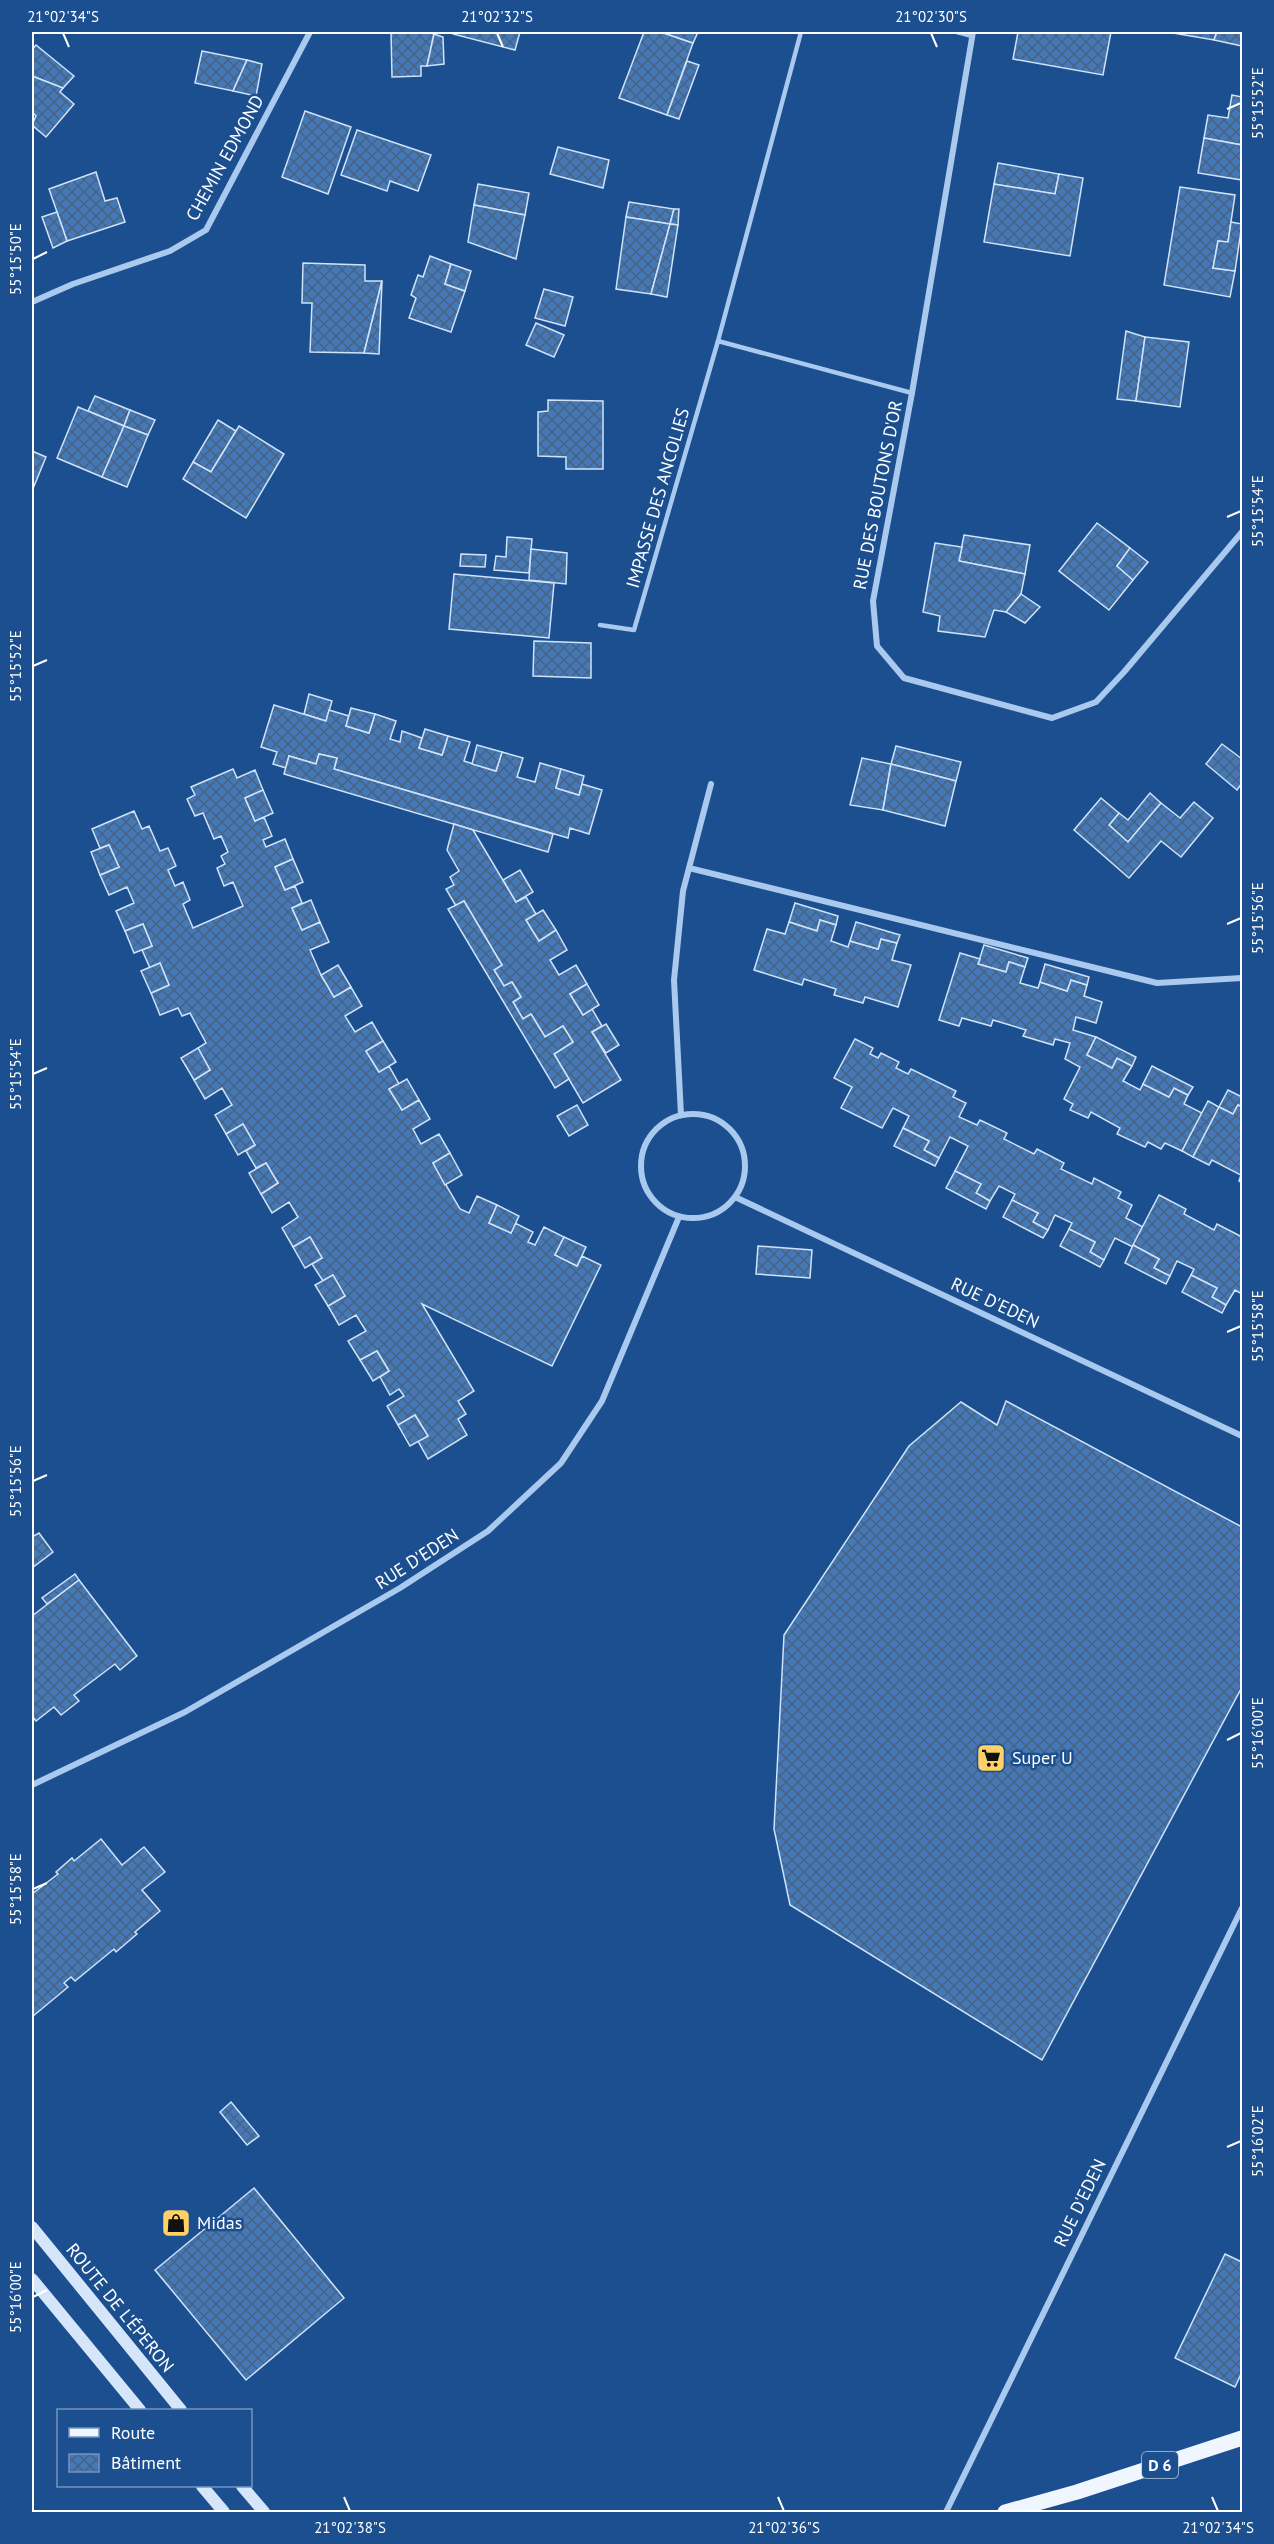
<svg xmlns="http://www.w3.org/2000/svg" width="1274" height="2544" font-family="'PT Sans',sans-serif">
  <defs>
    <pattern id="building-cross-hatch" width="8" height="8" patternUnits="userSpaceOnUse" patternTransform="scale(1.5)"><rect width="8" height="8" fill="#4478b7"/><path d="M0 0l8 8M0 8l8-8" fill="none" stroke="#486282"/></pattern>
  </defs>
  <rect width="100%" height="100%" fill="#1b4f8f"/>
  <g fill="url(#building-cross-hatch)" stroke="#cfe3fa" stroke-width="1.5">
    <polygon points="391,32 427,32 434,34 427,66 421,66 421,76 392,77"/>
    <polygon points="453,32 520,32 515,50 453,34"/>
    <polygon points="644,32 661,32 693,43 667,115 619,98"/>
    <polygon points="661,32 698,32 693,43"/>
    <polygon points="1018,32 1111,32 1103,75 1013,59"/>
    <polygon points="1167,32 1217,32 1214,40"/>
    <polygon points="1217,32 1242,32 1242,46 1214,40"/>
    <polygon points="434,34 443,37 444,64 427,66"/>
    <polygon points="36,45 74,76 63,88 32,76 32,50"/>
    <polygon points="202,51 247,60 233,91 195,83"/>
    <polygon points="247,60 262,64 256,96 233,91"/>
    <polygon points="687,61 699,65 679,119 667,115"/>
    <polygon points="32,76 63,88 60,92 74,104 46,137 32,125 36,116 32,112"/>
    <polygon points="1232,95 1242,97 1242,145 1204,138 1208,115 1228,118"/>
    <polygon points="305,111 351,127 328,194 282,177"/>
    <polygon points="357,130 431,155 418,191 390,181 387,191 341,175"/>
    <polygon points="1204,138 1242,145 1242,140 1242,180 1198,173"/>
    <polygon points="558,147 609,160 603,188 550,174"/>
    <polygon points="998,163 1059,174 1055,194 994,184"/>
    <polygon points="96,172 105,201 117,198 125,222 67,241 49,189"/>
    <polygon points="1059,174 1083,178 1070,256 984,242 994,184 1055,194"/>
    <polygon points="478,184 529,193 525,215 474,205"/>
    <polygon points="1180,187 1235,195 1228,242 1218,241 1213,268 1235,271 1230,297 1164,285"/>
    <polygon points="629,202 674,209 670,224 626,217"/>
    <polygon points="474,205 525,215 516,259 468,242"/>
    <polygon points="674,209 679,209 678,225 670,224"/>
    <polygon points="57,212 67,241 53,248 42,217"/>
    <polygon points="626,217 670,224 651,294 616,289"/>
    <polygon points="1231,222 1242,224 1235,271 1213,268 1218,241 1228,242"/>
    <polygon points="670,224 678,225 667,297 651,294"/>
    <polygon points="430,256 451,264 445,284 465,291 451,332 409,318 416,298 411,295 418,275 423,277"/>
    <polygon points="303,263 365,265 365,281 382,281 364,353 310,352 312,303 302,303"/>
    <polygon points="451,264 471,271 465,291 445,284"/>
    <polygon points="382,281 379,354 364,353"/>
    <polygon points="544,289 573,297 565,326 535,318"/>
    <polygon points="536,323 564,335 554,357 526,345"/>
    <polygon points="1126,331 1145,337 1136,401 1117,399"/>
    <polygon points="1145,337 1189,342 1180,407 1136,401"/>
    <polygon points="95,396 130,410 124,426 88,411"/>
    <polygon points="548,400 603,401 603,469 566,469 566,457 538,456 538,412 548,411"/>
    <polygon points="78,407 124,426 102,477 57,458"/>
    <polygon points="130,410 155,420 148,435 124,426"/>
    <polygon points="218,420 236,431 211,472 193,462"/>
    <polygon points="124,426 148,435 127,487 102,477"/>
    <polygon points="239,426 284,454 246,518 183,479 193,462 211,472"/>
    <polygon points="32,451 46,457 32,491"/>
    <polygon points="1097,523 1130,548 1117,566 1133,580 1109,610 1059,571"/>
    <polygon points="964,535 1030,545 1025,574 959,561"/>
    <polygon points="507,537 532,539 529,573 494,570 496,556 506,557"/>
    <polygon points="935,543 962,547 959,561 1025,574 1021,594 1006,612 994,610 985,637 938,631 940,616 923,612"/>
    <polygon points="1130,548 1148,562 1133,580 1117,566"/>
    <polygon points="531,549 567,553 566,584 529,580"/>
    <polygon points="461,554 486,555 485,567 460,566"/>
    <polygon points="454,574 554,583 549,638 449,629"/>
    <polygon points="1021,594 1040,607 1025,623 1006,612"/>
    <polygon points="534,641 591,643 591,678 533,676"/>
    <polygon points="309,694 332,701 326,721 304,714"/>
    <polygon points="274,705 326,721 329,710 349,716 346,726 369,733 375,714 396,721 390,739 400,742 402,731 422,738 419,748 442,755 448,736 470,742 464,761 496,771 502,752 523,758 517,777 535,782 540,763 561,769 556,788 579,795 582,784 602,790 589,834 570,828 568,838 334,769 337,758 319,754 316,764 289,756 286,768 273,764 277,752 261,747"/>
    <polygon points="351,708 375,714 369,733 346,726"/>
    <polygon points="425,729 448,736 442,755 419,748"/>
    <polygon points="1222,744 1242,759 1242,783 1237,790 1206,764"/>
    <polygon points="477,745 502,752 496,771 472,764"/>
    <polygon points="896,746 961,762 956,781 891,764"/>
    <polygon points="319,754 337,758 334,769 553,834 548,852 284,774 289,756 316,764"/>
    <polygon points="862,758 891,764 883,810 850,805"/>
    <polygon points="891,764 956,781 945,826 883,810"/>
    <polygon points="233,769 237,778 255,770 263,790 245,798 255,821 264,817 272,836 263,840 266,847 285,839 293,859 275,867 285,890 295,886 302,903 292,908 302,930 320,922 329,942 310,950 321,975 334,997 351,987 362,1006 345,1016 355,1032 372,1022 383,1041 366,1051 379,1072 389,1066 399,1084 389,1089 402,1110 419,1100 430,1119 413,1129 421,1144 439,1134 450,1153 433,1163 460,1209 469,1213 477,1196 497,1205 489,1223 511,1233 515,1223 533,1232 528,1242 535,1245 544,1227 564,1237 555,1255 577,1266 582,1256 601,1265 552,1366 422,1304 474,1391 458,1401 466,1414 458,1419 467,1435 428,1459 418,1441 428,1436 415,1415 398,1425 387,1406 404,1396 399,1389 390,1395 380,1377 389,1371 377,1351 360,1360 348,1341 366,1331 356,1315 339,1325 328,1306 345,1296 333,1275 323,1281 312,1264 322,1258 310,1237 293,1247 282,1228 298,1217 289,1202 272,1213 261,1194 278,1183 266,1163 256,1168 246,1151 255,1145 243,1124 226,1134 215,1115 232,1105 222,1088 205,1099 194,1080 210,1070 198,1048 206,1043 190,1013 182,1016 178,1008 160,1015 151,993 169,985 160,963 150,968 142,950 152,946 143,924 125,931 116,911 134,903 127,887 109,895 100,875 119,867 109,845 100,848 92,829 134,811 142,829 149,826 160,851 168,848 176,866 168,870 175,886 183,882 190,900 183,904 193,928 243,906 233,882 224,886 217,868 225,864 221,856 228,852 221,836 214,839 203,813 195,816 187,799 195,795 191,787"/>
    <polygon points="561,769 584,776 579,795 556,788"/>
    <polygon points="263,790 273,813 255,821 245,798"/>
    <polygon points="1150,793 1161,803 1128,842 1109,825 1119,813 1128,820"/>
    <polygon points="1101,798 1119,813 1109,825 1128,842 1161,803 1180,818 1194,802 1213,818 1181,857 1161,841 1129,878 1074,830"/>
    <polygon points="454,824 473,830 516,902 526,897 536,914 526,920 539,941 556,930 567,950 550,960 559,975 576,965 587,984 570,994 583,1015 592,1009 602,1026 592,1032 621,1080 583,1103 554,1054 573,1042 563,1026 545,1037 531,1014 523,1019 513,1002 521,997 512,982 504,986 494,970 502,965 464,901 456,906 446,889 454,885 450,877 459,871 447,850"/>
    <polygon points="109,845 119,867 100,875 91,852"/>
    <polygon points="293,859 303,882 285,890 275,867"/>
    <polygon points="520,870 533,892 516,902 503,880"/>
    <polygon points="311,900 320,922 302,930 292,908"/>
    <polygon points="464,901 502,965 494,970 504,986 512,982 521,997 513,1002 523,1019 531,1014 545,1037 563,1026 573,1042 554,1054 569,1079 555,1088 448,909"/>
    <polygon points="795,903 838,916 836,925 820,920 817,931 789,922"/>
    <polygon points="543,910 556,930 539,941 526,920"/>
    <polygon points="820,920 836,925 831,941 848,947 850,941 878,949 881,939 897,943 892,960 911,965 898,1007 865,997 863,1003 834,995 836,989 804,979 802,985 754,970 767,929 785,934 789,922 817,931"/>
    <polygon points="856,922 900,935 897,943 881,939 878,949 850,941"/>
    <polygon points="143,924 152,946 134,953 125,931"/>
    <polygon points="984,945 1028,958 1025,967 1009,962 1006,972 978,964"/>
    <polygon points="960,953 980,959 978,964 1006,972 1009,962 1025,967 1020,983 1038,988 1040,982 1067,991 1071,980 1087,985 1084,996 1102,1002 1096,1023 1076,1017 1073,1030 1096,1037 1087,1055 1112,1068 1117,1058 1132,1066 1123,1081 1140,1090 1143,1084 1169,1097 1174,1088 1188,1095 1184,1104 1202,1113 1182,1151 1165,1143 1161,1149 1148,1142 1145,1147 1117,1134 1120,1128 1091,1112 1088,1118 1070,1110 1073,1104 1064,1099 1080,1067 1065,1059 1070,1043 1055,1039 1053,1045 1023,1036 1026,1030 993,1020 991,1026 962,1018 959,1026 939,1020"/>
    <polygon points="160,963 169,985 151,993 141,971"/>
    <polygon points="1045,964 1089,977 1087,985 1071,980 1067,991 1040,982"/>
    <polygon points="338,965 351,987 334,997 321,975"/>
    <polygon points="587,984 599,1005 583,1015 570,994"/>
    <polygon points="606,1024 619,1045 606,1053 592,1032"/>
    <polygon points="1096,1037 1136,1057 1132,1066 1117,1058 1112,1068 1087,1055"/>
    <polygon points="855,1039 873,1048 870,1054 878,1058 881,1053 899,1062 896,1068 908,1074 911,1069 956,1091 953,1097 966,1103 959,1117 977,1125 980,1120 1007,1133 1004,1139 1034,1154 1037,1149 1064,1163 1061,1169 1092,1184 1094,1178 1121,1192 1118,1198 1132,1205 1126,1218 1143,1227 1133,1247 1115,1238 1104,1260 1090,1252 1095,1242 1069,1229 1072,1223 1055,1215 1048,1230 1033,1222 1038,1213 1012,1200 1015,1194 999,1186 990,1201 976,1193 981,1184 955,1171 968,1146 950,1137 939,1158 924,1150 929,1141 903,1128 909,1116 893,1108 882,1128 841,1108 852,1087 834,1078"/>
    <polygon points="383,1041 396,1062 379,1072 366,1051"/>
    <polygon points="198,1048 210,1070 194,1080 181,1058"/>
    <polygon points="1152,1066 1193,1087 1188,1095 1174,1088 1169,1097 1143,1084"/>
    <polygon points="407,1079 419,1100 402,1110 389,1089"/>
    <polygon points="1228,1090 1242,1097 1242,1107 1238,1105 1233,1114 1219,1107"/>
    <polygon points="1208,1101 1219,1107 1193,1157 1182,1151"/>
    <polygon points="577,1105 588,1125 569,1136 557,1116"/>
    <polygon points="1238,1105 1242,1107 1242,1183 1239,1181 1241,1175 1212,1160 1209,1165 1193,1157 1219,1107 1233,1114"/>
    <polygon points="243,1124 255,1145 238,1155 226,1134"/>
    <polygon points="903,1128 929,1141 924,1150 939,1158 935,1166 894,1146"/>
    <polygon points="450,1153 462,1175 445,1185 433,1163"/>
    <polygon points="266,1163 278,1183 261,1194 249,1173"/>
    <polygon points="955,1171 981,1184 976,1193 990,1201 986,1209 946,1188"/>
    <polygon points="1159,1195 1186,1209 1184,1214 1214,1230 1217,1224 1242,1237 1241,1244 1242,1245 1242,1294 1235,1290 1226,1305 1212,1297 1217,1288 1191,1275 1194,1269 1177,1261 1170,1276 1154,1268 1159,1259 1133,1245"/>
    <polygon points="1012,1200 1038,1213 1033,1222 1048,1230 1043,1238 1003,1217"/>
    <polygon points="497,1205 519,1216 511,1233 489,1223"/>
    <polygon points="1069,1229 1095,1242 1090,1252 1104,1260 1100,1267 1060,1246"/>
    <polygon points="310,1237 322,1258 305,1268 293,1247"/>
    <polygon points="564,1237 586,1247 577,1266 555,1255"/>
    <polygon points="1133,1245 1159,1259 1154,1268 1170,1276 1166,1284 1125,1263"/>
    <polygon points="758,1246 812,1250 810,1278 756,1274"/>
    <polygon points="333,1275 345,1296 328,1306 315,1285"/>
    <polygon points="1191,1275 1217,1288 1212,1297 1226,1305 1222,1313 1182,1292"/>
    <polygon points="377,1351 389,1371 373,1381 360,1360"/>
    <polygon points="1006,1401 1242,1527 1242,1687 1042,2060 790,1905 774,1829 784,1635 909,1446 961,1402 997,1425"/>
    <polygon points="415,1415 428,1436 410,1446 398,1425"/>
    <polygon points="39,1533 53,1552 32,1568 32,1537"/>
    <polygon points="75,1574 79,1580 47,1604 42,1598"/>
    <polygon points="79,1580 137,1656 120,1670 115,1664 74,1695 79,1701 61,1715 54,1707 36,1721 32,1716 32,1616"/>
    <polygon points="101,1839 122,1865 144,1847 165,1872 142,1890 160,1911 135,1932 137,1934 116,1952 114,1949 75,1981 71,1977 64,1983 68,1987 32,2017 32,1894 58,1874 56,1872 72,1858 74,1861"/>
    <polygon points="231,2102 259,2136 247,2145 220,2112"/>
    <polygon points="254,2188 344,2298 246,2380 155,2270"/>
    <polygon points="1225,2254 1242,2262 1242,2372 1235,2387 1175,2358"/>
  </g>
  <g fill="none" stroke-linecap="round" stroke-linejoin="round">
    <g stroke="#a9c9ee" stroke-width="4.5">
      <polyline points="957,32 972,36"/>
      <polyline points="718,341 801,32"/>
      <polyline points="600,625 634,630 718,341 912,393"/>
    </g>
    <g stroke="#a9c9ee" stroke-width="6">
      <polyline points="973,32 912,393 873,601 877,646 904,678 1052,718 1096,702 1124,672 1242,532"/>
      <polyline points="32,302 73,284 170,251 206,230 310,32"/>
      <polyline points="689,868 1157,983 1242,978"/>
      <circle cx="693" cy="1166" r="52"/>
      <polyline points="681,1115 674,980 683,891 711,784"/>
      <polyline points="735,1197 1242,1436"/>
      <polyline points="32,1785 185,1712 400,1588 488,1531 561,1463 602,1401 679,1217"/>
      <polyline points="946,2512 1242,1908"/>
    </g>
    <g stroke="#d6e6fa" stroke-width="12">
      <polyline points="32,2227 181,2410"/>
      <polyline points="32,2279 140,2410"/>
      <polyline points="202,2486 224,2512"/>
      <polyline points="242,2486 264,2512"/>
    </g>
    <polyline stroke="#f0f6ff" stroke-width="15" points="1005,2512 1077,2492 1242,2438"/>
  </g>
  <path fill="none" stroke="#fff" stroke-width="2" d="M63,33L69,47M497,33L503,47M931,33L937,47M1227,109L1241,103M33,259L47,252M1227,517L1241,511M33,666L47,660M1227,924L1241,918M33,1074L47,1068M1227,1332L1241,1326M33,1481L47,1475M1227,1740L1241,1733M33,1889L47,1883M1227,2147L1241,2141M33,2297L47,2290M344,2497L350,2511M778,2497L784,2511M1212,2497L1218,2511"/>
  <defs>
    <g id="supermarket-square" transform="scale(1.5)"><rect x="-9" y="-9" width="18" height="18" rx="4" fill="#ffd166" stroke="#1b4f8f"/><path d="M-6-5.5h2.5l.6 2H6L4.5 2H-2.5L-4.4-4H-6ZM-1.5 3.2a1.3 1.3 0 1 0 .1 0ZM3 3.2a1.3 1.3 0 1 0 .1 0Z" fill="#111"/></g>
    <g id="shop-square" transform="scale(1.5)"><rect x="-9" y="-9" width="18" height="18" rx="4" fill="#ffd166" stroke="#1b4f8f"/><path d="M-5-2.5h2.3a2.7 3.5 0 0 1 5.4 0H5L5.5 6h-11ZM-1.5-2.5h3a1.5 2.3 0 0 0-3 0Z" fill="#111"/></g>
  </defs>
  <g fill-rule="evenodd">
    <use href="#supermarket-square" x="991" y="1758"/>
    <use href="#shop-square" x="176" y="2223"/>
  </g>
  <g text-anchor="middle" stroke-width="5" stroke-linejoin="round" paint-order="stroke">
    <rect fill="#1b4f8f" stroke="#bbcadd" stroke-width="1.5" x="1142" y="2452" width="36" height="26" rx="4.5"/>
    <g font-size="16" font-weight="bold" fill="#fff">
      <text x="1160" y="2471">D 6</text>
    </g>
    <g font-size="18" fill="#fff" stroke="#1b4f8f">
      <text transform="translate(225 158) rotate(-61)" y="6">CHEMIN EDMOND</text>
      <text transform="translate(878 495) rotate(-79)" y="6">RUE DES BOUTONS D'OR</text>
      <text transform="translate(658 498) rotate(-74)" y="6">IMPASSE DES ANCOLIES</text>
      <text transform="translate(995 1303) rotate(25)" y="6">RUE D'EDEN</text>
      <text transform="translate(417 1559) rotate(-33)" y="6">RUE D'EDEN</text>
      <text transform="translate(1080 2203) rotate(-64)" y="6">RUE D'EDEN</text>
      <text transform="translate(120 2308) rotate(51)" y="6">ROUTE DE L'ÉPERON</text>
    </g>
    <g font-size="18" fill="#fff" stroke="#1b4f8f" text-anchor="start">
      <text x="1012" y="1764">Super U</text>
      <text x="197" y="2229">Midas</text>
    </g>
  </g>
  <rect width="1274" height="2544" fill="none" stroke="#1b4f8f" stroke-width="66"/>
  <rect x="57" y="2409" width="195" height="78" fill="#1b4f8f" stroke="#7695bc" stroke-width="1.5"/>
  <rect x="69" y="2428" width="30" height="9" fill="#f0f6ff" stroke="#7695bc" stroke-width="1.5"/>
  <text x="111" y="2439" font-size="18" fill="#ffffff">Route</text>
  <rect x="69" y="2454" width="30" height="18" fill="url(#building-cross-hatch)" stroke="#7695bc" stroke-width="1.5"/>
  <text x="111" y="2469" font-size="18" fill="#ffffff">Bâtiment</text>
  <rect x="33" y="33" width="1208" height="2478" fill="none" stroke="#fff" stroke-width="2"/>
  <g font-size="15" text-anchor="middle" fill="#fff">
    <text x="63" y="22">21°02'34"S</text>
    <text x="497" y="22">21°02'32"S</text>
    <text x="931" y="22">21°02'30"S</text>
    <text transform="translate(1258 103) rotate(-90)" y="5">55°15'52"E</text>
    <text transform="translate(16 259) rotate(-90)" y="5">55°15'50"E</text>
    <text transform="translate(1258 511) rotate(-90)" y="5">55°15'54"E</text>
    <text transform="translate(16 666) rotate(-90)" y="5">55°15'52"E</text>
    <text transform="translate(1258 918) rotate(-90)" y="5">55°15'56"E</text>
    <text transform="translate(16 1074) rotate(-90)" y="5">55°15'54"E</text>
    <text transform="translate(1258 1326) rotate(-90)" y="5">55°15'58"E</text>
    <text transform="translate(16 1481) rotate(-90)" y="5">55°15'56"E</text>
    <text transform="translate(1258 1733) rotate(-90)" y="5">55°16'00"E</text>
    <text transform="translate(16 1889) rotate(-90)" y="5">55°15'58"E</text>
    <text transform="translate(1258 2141) rotate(-90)" y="5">55°16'02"E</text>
    <text transform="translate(16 2297) rotate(-90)" y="5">55°16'00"E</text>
    <text x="350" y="2533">21°02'38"S</text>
    <text x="784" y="2533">21°02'36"S</text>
    <text x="1218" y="2533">21°02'34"S</text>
  </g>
</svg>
